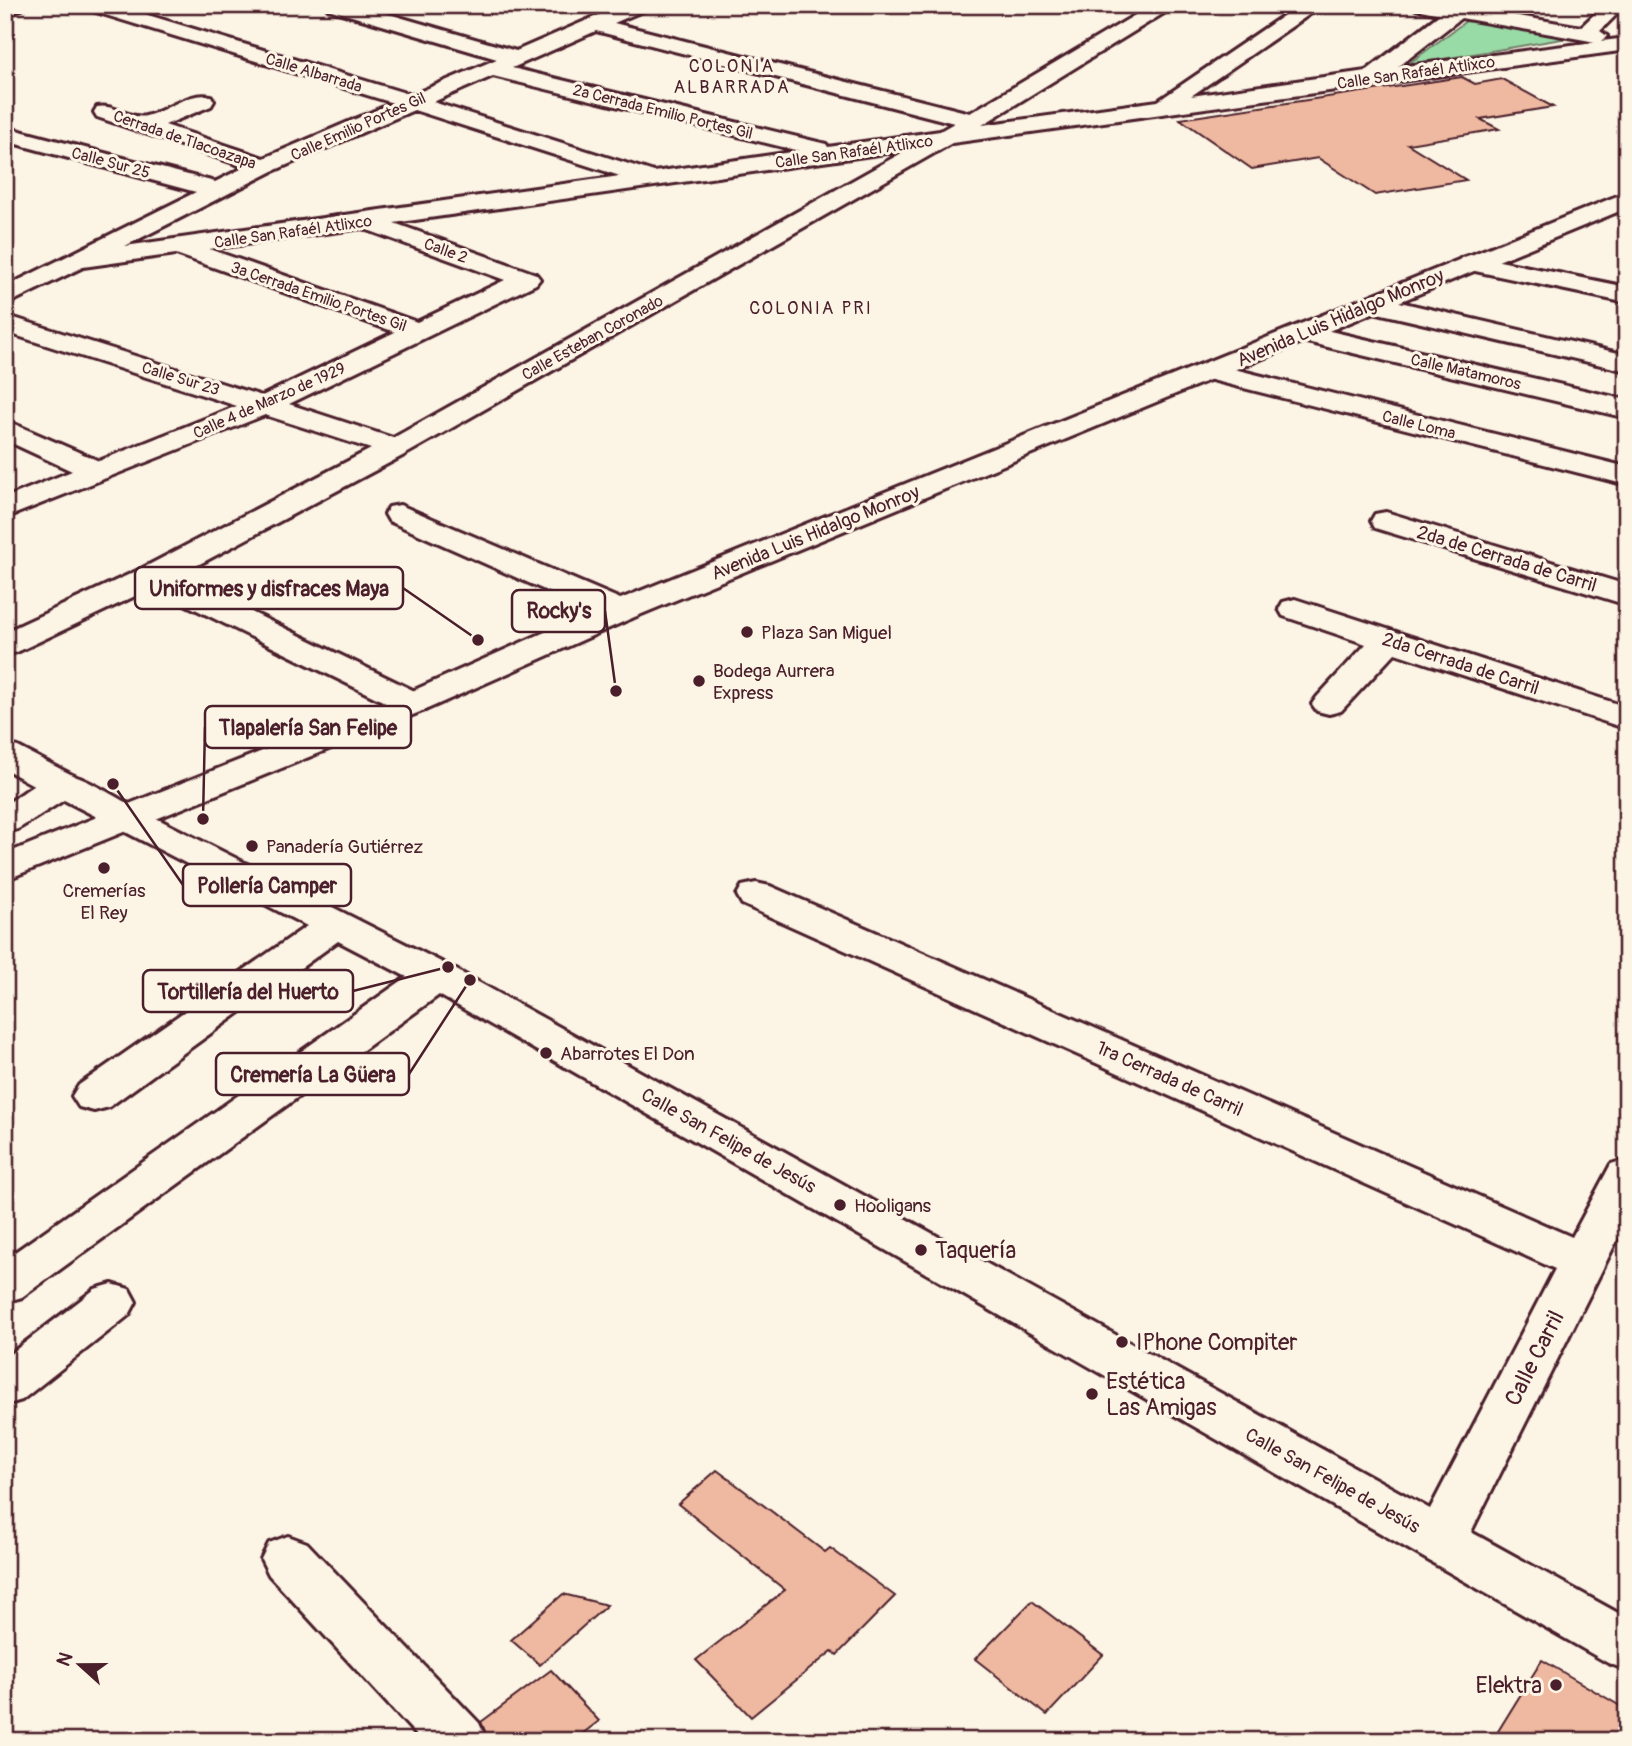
<svg xmlns="http://www.w3.org/2000/svg" width="1632" height="1746" font-family="Pangolin,sans-serif">
  <rect width="100%" height="100%" fill="#fcf5e5"/>
  <filter id="ink" filterUnits="userSpaceOnUse"><feTurbulence type="fractalNoise" baseFrequency=".0143" numOctaves="2"/><feDisplacementMap in="SourceGraphic" scale="14" xChannelSelector="R" yChannelSelector="G"/><feConvolveMatrix kernelMatrix="1 2 1 2 8 2 1 2 1" color-interpolation-filters="sRGB"/></filter>
  <g filter="url(#ink)">
    <polygon fill="#99dba6" stroke="#727d68" stroke-width="2" points="1470,18 1574,37 1407,65"/>
    <g fill="#eeb9a0" stroke="#4a1f2b" stroke-width="2">
      <polygon points="1462,77 1475,84 1502,79 1553,107 1480,119 1499,129 1408,144 1466,180 1375,195 1318,158 1252,169 1180,119"/>
      <polygon points="717,1470 825,1552 830,1548 895,1596 837,1655 832,1651 751,1717 696,1660 785,1590 678,1504"/>
      <polygon points="563,1594 607,1605 540,1665 511,1640"/>
      <polygon points="1032,1601 1103,1655 1047,1715 975,1659"/>
      <polygon points="1542,1660 1627,1710 1627,1741 1492,1741"/>
      <polygon points="551,1670 599,1721 573,1741 489,1741 481,1722"/>
    </g>
    <g fill="none" stroke-linecap="round" stroke-linejoin="round">
      <g stroke="#4a1f2b" stroke-width="6">
        <g id="minor">
          <polygon points="5,5 25,5 22,9 5,15"/>
          <path d="M83,5H115L412,95L497,59L328,9L325,5H358L516,51L622,5H650L647,9L614,23L970,113L1152,5H1177L982,125L1158,101L1299,5H1323L1191,96L1366,71L1440,14L1416,9L1413,5H1475L1473,8L1581,27L1604,5H1626L1600,31L1607,36L1602,41L1627,38V50L952,143L406,454L177,576L425,696L430,703L425,710L413,713L401,710L152,588L17,652L5,655V632L141,569L371,449L265,415L5,518V498L72,471L5,440V420L99,461L237,406L5,332V315L262,396L395,332L176,254L83,267L5,305V287L196,192L5,141V127L215,182L245,167L97,117L94,112L97,107C114,103 131,120 146,116C167,111 189,91 211,96L214,101L211,106L165,125L264,158L393,103L86,9ZM1461,18L1585,40L1595,42L1398,67ZM596,31L954,123L940,131L828,147L826,144L512,68ZM493,76L799,151L654,172L433,102ZM414,110L620,176L125,246L273,171ZM907,150L393,438L289,404L536,284L540,279L536,274L394,223ZM362,228L505,280L417,322L209,249Z"/>
          <polygon points="1470,255 1627,287 1627,303 1461,268 1457,263 1461,258"/>
          <polygon points="1374,296 1627,355 1627,371 1365,310 1361,304 1365,298"/>
          <polygon points="1304,325 1627,400 1627,418 1294,339 1291,333 1294,327"/>
          <polygon points="1210,363 1627,467 1627,485 1200,377 1196,371 1200,365"/>
          <polygon points="400,505 632,604 636,611 632,618 620,621 608,618 389,521 385,514 389,507"/>
          <polygon points="1386,512 1627,585 1627,605 1375,528 1371,521 1375,514"/>
          <polygon points="1295,599 1627,707 1627,729 1395,653 1341,711 1329,714 1317,711 1312,704 1317,697 1366,644 1283,616 1279,609 1283,602"/>
          <path d="M5,744L18,747L76,777L81,785L76,793C50,799 28,781 5,769Z"/>
          <polygon points="127,807 140,810 451,967 1430,1509 1555,1269 742,904 737,895 742,886 756,883 770,886 1572,1237 1611,1164 1627,1159 1627,1220 1471,1532 1627,1618 1627,1670 1608,1663 439,995 22,1297 5,1302 5,1259 407,977 338,941 109,1107 94,1111 79,1107 72,1096 79,1085 307,926 114,826 108,818 114,810"/>
          <polygon points="112,1284 129,1289 136,1302 129,1315 22,1400 5,1405 5,1358 95,1289"/>
          <polygon points="288,1536 307,1543 479,1723 487,1741 422,1741 269,1575 261,1559 269,1543"/>
        </g>
      </g>
      <g stroke="#4a1f2b" stroke-width="6">
        <path id="tertiary" d="M1627,192V208L632,618L425,710L5,880V854L97,817L64,800L18,829L5,832V805C21,795 45,774 64,774C82,775 113,796 129,804L401,696L608,604Z"/>
      </g>
      <use href="#minor" fill="#fcf5e5" fill-rule="evenodd"/>
      <use href="#tertiary" fill="#fcf5e5" fill-rule="evenodd"/>
    </g>
  </g>
  <g fill="#4a1f2b" stroke="#fcf5e5" stroke-width="2.5">
    <circle cx="747" cy="632" r="7"/>
    <circle cx="699" cy="681" r="7"/>
    <circle cx="252" cy="846" r="7"/>
    <circle cx="104" cy="868" r="7"/>
    <circle cx="546" cy="1053" r="7"/>
    <circle cx="840" cy="1205" r="7"/>
    <circle cx="921" cy="1250" r="7"/>
    <circle cx="1122" cy="1342" r="7"/>
    <circle cx="1092" cy="1394" r="7"/>
    <circle cx="1556" cy="1685" r="7"/>
  </g>
  <g text-anchor="middle" stroke-width="6" stroke-linejoin="round" paint-order="stroke">
    <g font-size="16" fill="#4a1f2b" stroke="#fcf5e5">
      <text transform="translate(314 72) rotate(17)" y="6">Calle Albarrada</text>
      <text transform="translate(1416 72) rotate(-8)" y="6">Calle San Rafaél Atlixco</text>
      <text transform="translate(663 111) rotate(14)" y="6">2ª Cerrada Emilio Portes Gil</text>
      <text transform="translate(358 126) rotate(-24)" y="6">Calle Emilio Portes Gil</text>
      <text transform="translate(185 139) rotate(19)" y="6">Cerrada de Tlacoazapa</text>
      <text transform="translate(854 151) rotate(-8)" y="6">Calle San Rafaél Atlixco</text>
      <text transform="translate(111 162) rotate(15)" y="6">Calle Sur 25</text>
      <text transform="translate(293 231) rotate(-8)" y="6">Calle San Rafaél Atlixco</text>
      <text transform="translate(446 250) rotate(20)" y="6">Calle 2</text>
      <text transform="translate(319 296) rotate(19)" y="6">3ª Cerrada Emilio Portes Gil</text>
      <text transform="translate(592 337) rotate(-29)" y="6">Calle Esteban Coronado</text>
      <text transform="translate(1466 371) rotate(13)" y="6">Calle Matamoros</text>
      <text transform="translate(181 378) rotate(17)" y="6">Calle Sur 23</text>
      <text transform="translate(269 400) rotate(-24)" y="6">Calle 4 de Marzo de 1929</text>
      <text transform="translate(1419 424) rotate(14)" y="6">Calle Loma</text>
    </g>
    <g font-size="18" letter-spacing="2" fill="#4a1f2b" stroke="#fcf5e5">
      <text x="732" y="72">COLONIA<tspan x="732" dy="21">ALBARRADA</tspan></text>
      <text x="811" y="314">COLONIA PRI</text>
    </g>
    <g font-size="19" fill="#4a1f2b" stroke="#fcf5e5">
      <text transform="translate(1340 317) rotate(-23)" y="7">Avenida Luis Hidalgo Monroy</text>
      <text transform="translate(815 532) rotate(-22)" y="7">Avenida Luis Hidalgo Monroy</text>
      <text transform="translate(1507 558) rotate(17)" y="7">2da de Cerrada de Carril</text>
      <text transform="translate(1461 663) rotate(18)" y="7">2da Cerrada de Carril</text>
      <text transform="translate(1170 1078) rotate(24)" y="7">1ra Cerrada de Carril</text>
      <text transform="translate(729 1140) rotate(29)" y="7">Calle San Felipe de Jesús</text>
      <text transform="translate(1333 1480) rotate(29)" y="7">Calle San Felipe de Jesús</text>
    </g>
    <g font-size="19" fill="#4a1f2b" stroke="#fcf5e5" text-anchor="start">
      <text x="761" y="639">Plaza San Miguel</text>
      <text x="713" y="677">Bodega Aurrera<tspan x="713" dy="22">Express</tspan></text>
      <text x="266" y="853">Panadería Gutiérrez</text>
      <text x="104" y="897" text-anchor="middle">Cremerías<tspan x="104" dy="22">El Rey</tspan></text>
      <text x="560" y="1060">Abarrotes El Don</text>
      <text x="854" y="1212">Hooligans</text>
    </g>
    <g font-size="23" fill="#4a1f2b" stroke="#fcf5e5" text-anchor="start">
      <text x="935" y="1258">Taquería</text>
      <text x="1136" y="1350">IPhone Compiter</text>
      <text x="1106" y="1389">Estética<tspan x="1106" dy="26">Las Amigas</tspan></text>
      <text x="1542" y="1693" text-anchor="end">Elektra</text>
    </g>
    <g font-size="23" fill="#4a1f2b" stroke="#fcf5e5">
      <text transform="translate(1534 1358) rotate(-63)" y="8">Calle Carril</text>
    </g>
  </g>
  <path fill="none" stroke="#4a1f2b" stroke-width="2.5" d="M478 640L403 588M616 691L605 611M203 819L205 727M113 784L183 885M448 967L353 991M470 980L409 1074"/>
  <g fill="#4a1f2b" stroke="#fcf5e5" stroke-width="2.5">
    <circle cx="478" cy="640" r="7"/>
    <circle cx="616" cy="691" r="7"/>
    <circle cx="203" cy="819" r="7"/>
    <circle cx="113" cy="784" r="7"/>
    <circle cx="448" cy="967" r="7"/>
    <circle cx="470" cy="980" r="7"/>
  </g>
  <g fill="#fcf5e5" stroke="#4a1f2b" stroke-width="2.5">
    <rect x="135" y="567" width="268" height="42" rx="7"/>
    <rect x="512" y="590" width="93" height="42" rx="7"/>
    <rect x="205" y="706" width="206" height="42" rx="7"/>
    <rect x="183" y="864" width="168" height="42" rx="7"/>
    <rect x="143" y="970" width="210" height="42" rx="7"/>
    <rect x="216" y="1053" width="193" height="42" rx="7"/>
  </g>
  <g font-size="21" text-anchor="middle" font-weight="bold" fill="#4a1f2b">
    <text x="269" y="596">Uniformes y disfraces Maya</text>
    <text x="559" y="618">Rocky's</text>
    <text x="308" y="735">Tlapalería San Felipe</text>
    <text x="267" y="893">Pollería Camper</text>
    <text x="248" y="999">Tortillería del Huerto</text>
    <text x="313" y="1082">Cremería La Güera</text>
  </g>
  <rect width="1632" height="1746" fill="none" stroke="#fcf5e5" stroke-width="28"/>
  <rect x="14" y="14" width="1604" height="1718" fill="none" stroke="#4a1f2b" stroke-width="2.5" filter="url(#ink)"/>
  <g transform="translate(80 1665) rotate(291)" stroke="#fcf5e5" stroke-width="5" paint-order="stroke">
  <path d="M0-5L12 26L0 18L-12 26Z" fill="#4a1f2b"/>
  <text y="-10" font-size="19" font-weight="bold" text-anchor="middle" fill="#4a1f2b">N</text>
  </g>
</svg>
